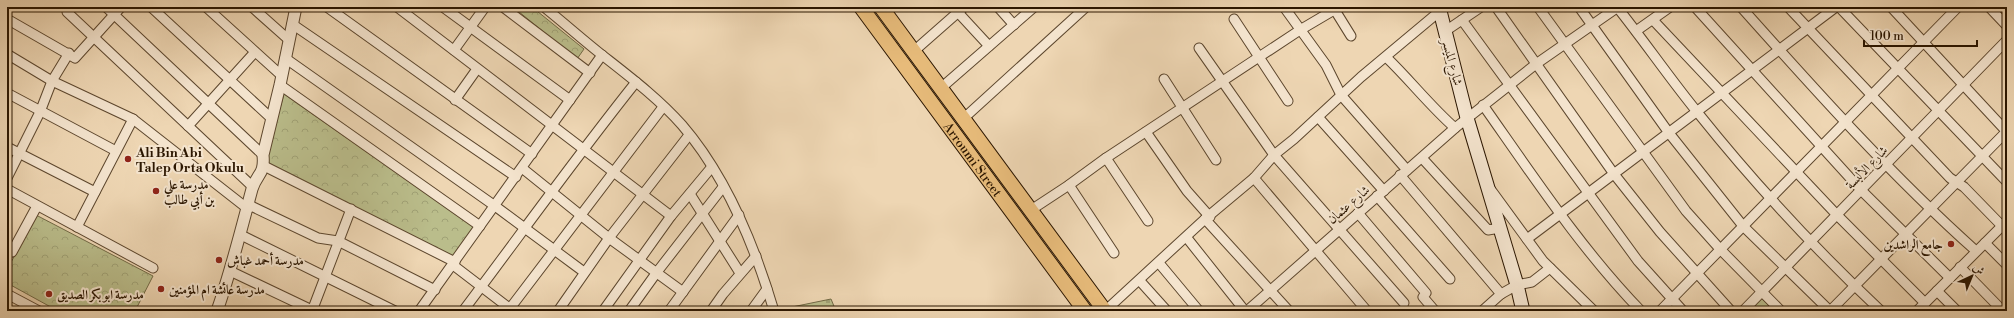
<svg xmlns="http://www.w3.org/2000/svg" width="2014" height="318" font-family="'Libre Bodoni',Amiri,serif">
  <defs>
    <pattern id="forest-crowns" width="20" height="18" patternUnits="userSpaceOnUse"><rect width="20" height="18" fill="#babd8b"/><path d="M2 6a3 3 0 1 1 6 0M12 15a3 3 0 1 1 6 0" fill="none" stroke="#a0a276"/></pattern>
    <pattern id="cemetery-stones" width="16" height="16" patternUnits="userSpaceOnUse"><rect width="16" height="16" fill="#babd8b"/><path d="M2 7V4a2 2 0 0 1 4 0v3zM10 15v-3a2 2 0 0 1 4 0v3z" fill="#a0a276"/></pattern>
  </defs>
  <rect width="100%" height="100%" fill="#eed6b3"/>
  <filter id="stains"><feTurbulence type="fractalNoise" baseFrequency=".005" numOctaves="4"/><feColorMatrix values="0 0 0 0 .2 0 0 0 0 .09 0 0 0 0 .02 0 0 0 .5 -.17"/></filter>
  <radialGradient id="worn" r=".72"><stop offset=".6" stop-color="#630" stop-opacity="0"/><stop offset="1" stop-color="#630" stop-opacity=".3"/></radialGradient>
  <g fill="url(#forest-crowns)" stroke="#726a46">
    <polygon points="513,7 532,7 584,49 577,59"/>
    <polygon points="284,94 474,227 453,256 264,166"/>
    <polygon points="36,215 153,276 135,311 58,311 7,283 7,270"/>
    <polygon points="1761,298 1774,311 1747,311"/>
  </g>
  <polygon fill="url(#cemetery-stones)" stroke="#726a46" points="831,299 836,311 787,311 787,308"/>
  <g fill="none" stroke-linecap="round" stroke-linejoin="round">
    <g stroke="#5c462d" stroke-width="11">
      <g id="minor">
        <polyline points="72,7 67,12 253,187"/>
        <polyline points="106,7 263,155"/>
        <polyline points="151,7 272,119"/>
        <polyline points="206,7 282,76"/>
        <polyline points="252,7 289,40"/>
        <polyline points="327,7 532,154"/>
        <polyline points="397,7 671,216"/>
        <polyline points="443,7 570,100"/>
        <polyline points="503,7 590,73"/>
        <path d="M544,7C564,23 583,40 602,55C630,77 659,99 682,125C726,176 755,247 774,311"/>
        <polyline points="953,7 989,46"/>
        <polyline points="998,7 1014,25"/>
        <polyline points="1284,7 1326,65 1341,95 1407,170"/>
        <polyline points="1333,7 1351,36"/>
        <polyline points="1496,7 1614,174 1660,232 1731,311"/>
        <polyline points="1538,7 1686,211 1720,249 1781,311"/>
        <polyline points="1579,7 1669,133 1743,226 1830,311"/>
        <path d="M1617,7C1645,42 1670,79 1698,113C1754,183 1815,249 1881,311"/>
        <polyline points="1695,7 1861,190 1950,278"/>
        <path d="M1741,7C1816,91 1892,176 1976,251"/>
        <polyline points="1788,7 1950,178 1964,187 2002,226"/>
        <polyline points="1839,7 2007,182"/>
        <polyline points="1891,7 2007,132"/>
        <polyline points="1989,7 2007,26"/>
        <polyline points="7,19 75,58 121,7"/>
        <polyline points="1234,19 1288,101"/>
        <polyline points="1462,20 1638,261 1683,311"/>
        <polyline points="1653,20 1837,215 1925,303"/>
        <polyline points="292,24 516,177"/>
        <polyline points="1636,31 1670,7"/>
        <polyline points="1444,32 1481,7"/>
        <polyline points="1199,48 1274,155 1404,303"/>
        <polyline points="454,50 485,7"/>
        <polyline points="914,51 964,7"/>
        <polyline points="7,54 52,81 133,119 248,209"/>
        <path d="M1386,57C1410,80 1430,106 1455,128"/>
        <polyline points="285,58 495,206 584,272"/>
        <polyline points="1164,79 1216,160"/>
        <polyline points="280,85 480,226"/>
        <polyline points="941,88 1034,7"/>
        <polyline points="7,93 116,151"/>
        <polyline points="455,100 477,69"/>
        <path d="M1483,105C1533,176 1581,249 1641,311"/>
        <polyline points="1318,117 1384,191"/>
        <polyline points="963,119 1086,7"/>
        <polyline points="188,126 255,52"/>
        <polyline points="1146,132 1187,191 1210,217"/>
        <polyline points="7,147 95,192"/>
        <polyline points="1106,158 1148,221"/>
        <polyline points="1422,158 1488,230 1500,228"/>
        <polyline points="264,166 455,262"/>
        <polyline points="522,168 609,238 683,292"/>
        <polyline points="1400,175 1501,294"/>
        <polyline points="7,178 40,112 52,81 69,53"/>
        <polyline points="1254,178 1367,311"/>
        <polyline points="1069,185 1114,253"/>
        <polyline points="7,189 153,268"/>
        <polyline points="1491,190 1543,261 1594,311"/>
        <polyline points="690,194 740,273"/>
        <polyline points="1377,196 1450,279"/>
        <polyline points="249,205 318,238 338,241 435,290"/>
        <polyline points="1031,210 1069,185 1106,158 1300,30 1339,7"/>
        <polyline points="1358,213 1426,293 1423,297 1435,311"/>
        <polyline points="1205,219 1289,311"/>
        <polyline points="77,227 133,119"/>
        <polyline points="241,235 395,311"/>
        <polyline points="1187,238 1245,311"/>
        <polyline points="1527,239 1836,7"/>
        <polyline points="1985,243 2007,265"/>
        <polyline points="7,250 12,252 37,206"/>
        <polyline points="1159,263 1199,311"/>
        <polyline points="453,265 513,311"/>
        <polyline points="1960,267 1998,306"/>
        <polyline points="230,271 314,311"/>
        <polyline points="1140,281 1167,311"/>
        <polyline points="1937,291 1957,311"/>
        <polyline points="7,294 39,311"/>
        <polyline points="312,311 351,209"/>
        <polyline points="419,311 602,55"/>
        <path d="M463,311C521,234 576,157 636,82"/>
        <polyline points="508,311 663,107"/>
        <polyline points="558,311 609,238 689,135"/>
        <polyline points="603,311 671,216 711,168"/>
        <polyline points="629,311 657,272 723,187"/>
        <polyline points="669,311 739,215"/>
        <polyline points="711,311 723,294 756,256"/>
        <polyline points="751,311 767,289"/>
        <polyline points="1105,311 1205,219 1254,178 1274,155 1294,139 1361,77 1440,11"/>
        <polyline points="1247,311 1455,128 1536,64 1618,7"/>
        <polyline points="1482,311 1501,294 1517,285 1532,282 1550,268"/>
        <polyline points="1660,311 1958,7"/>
        <polyline points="1743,311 2007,40"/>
        <polyline points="1830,311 2007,131"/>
        <polyline points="1917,311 2007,221"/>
      </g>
    </g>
    <g stroke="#5c462d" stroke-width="13">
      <path id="tertiary" d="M217,311C231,271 241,230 252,189C257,173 265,175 263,155L280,85L296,7"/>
    </g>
    <g stroke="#2b1600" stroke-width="15">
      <polyline id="secondary" points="1439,7 1467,118 1517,285 1523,311"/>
    </g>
    <g stroke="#2b1600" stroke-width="16">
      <g id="primary">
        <path id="s1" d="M861,7L1085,311"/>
        <polyline points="881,7 1105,311"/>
      </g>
    </g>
    <use href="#minor" stroke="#f4e4ce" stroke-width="9"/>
    <use href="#tertiary" stroke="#f4e4ce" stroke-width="11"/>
    <use href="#secondary" stroke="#f4e4ce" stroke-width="13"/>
    <use href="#primary" stroke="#e7bb7a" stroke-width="14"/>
  </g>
  <g fill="#8f2418" stroke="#f4e4ce" stroke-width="1.5">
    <circle cx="128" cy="159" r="4"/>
    <circle cx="156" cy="191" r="4"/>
    <circle cx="1951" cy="244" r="4"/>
    <circle cx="219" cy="260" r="4"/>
    <circle cx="161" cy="289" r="4"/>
    <circle cx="49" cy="294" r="4"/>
  </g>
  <g text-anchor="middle" stroke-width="4" stroke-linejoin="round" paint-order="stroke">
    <g font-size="13" fill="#2b1600" stroke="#f4e4ce">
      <text transform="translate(1453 62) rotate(75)" y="5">شارع الميسر</text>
      <text dy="5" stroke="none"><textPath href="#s1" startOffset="189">Arroumi Street</textPath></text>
      <text transform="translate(1866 167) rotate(-46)" y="5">شارع الألبسة</text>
      <text transform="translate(1348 204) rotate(-41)" y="5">شارع عثمان</text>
    </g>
    <g font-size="13" font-weight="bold" fill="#2b1600" stroke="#f4e4ce" text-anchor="start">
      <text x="136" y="157">Ali Bin Abi<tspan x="136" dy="15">Talep Orta Okulu</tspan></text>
      <text x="164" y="189">مدرسة علي<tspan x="164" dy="15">بن أبي طالب</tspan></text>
      <text x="1943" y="249" text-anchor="end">جامع الراشدين</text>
      <text x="227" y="265">مدرسة أحمد غباش</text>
      <text x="169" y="294">مدرسة عائشة ام المؤمنين</text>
      <text x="57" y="299">مدرسة ابو بكر الصديق</text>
    </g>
  </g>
  <rect width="2014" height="318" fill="none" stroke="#eed6b3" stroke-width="24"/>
  <rect x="8" y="8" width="1998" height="302" fill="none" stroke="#2b1600" stroke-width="2"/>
  <rect x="12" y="12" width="1990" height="294" fill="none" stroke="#2b1600"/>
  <g transform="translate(1972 276) rotate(44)" stroke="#f4e4ce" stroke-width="3" paint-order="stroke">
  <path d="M0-3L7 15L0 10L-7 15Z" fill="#2b1600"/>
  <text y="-6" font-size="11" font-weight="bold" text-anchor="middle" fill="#2b1600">ش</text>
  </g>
  <path d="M1864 40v6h113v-6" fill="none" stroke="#2b1600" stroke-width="2"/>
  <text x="1870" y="40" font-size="12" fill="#2b1600" stroke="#f4e4ce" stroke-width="3" paint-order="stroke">100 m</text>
  <rect width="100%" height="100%" filter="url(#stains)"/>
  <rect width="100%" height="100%" fill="url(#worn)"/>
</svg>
